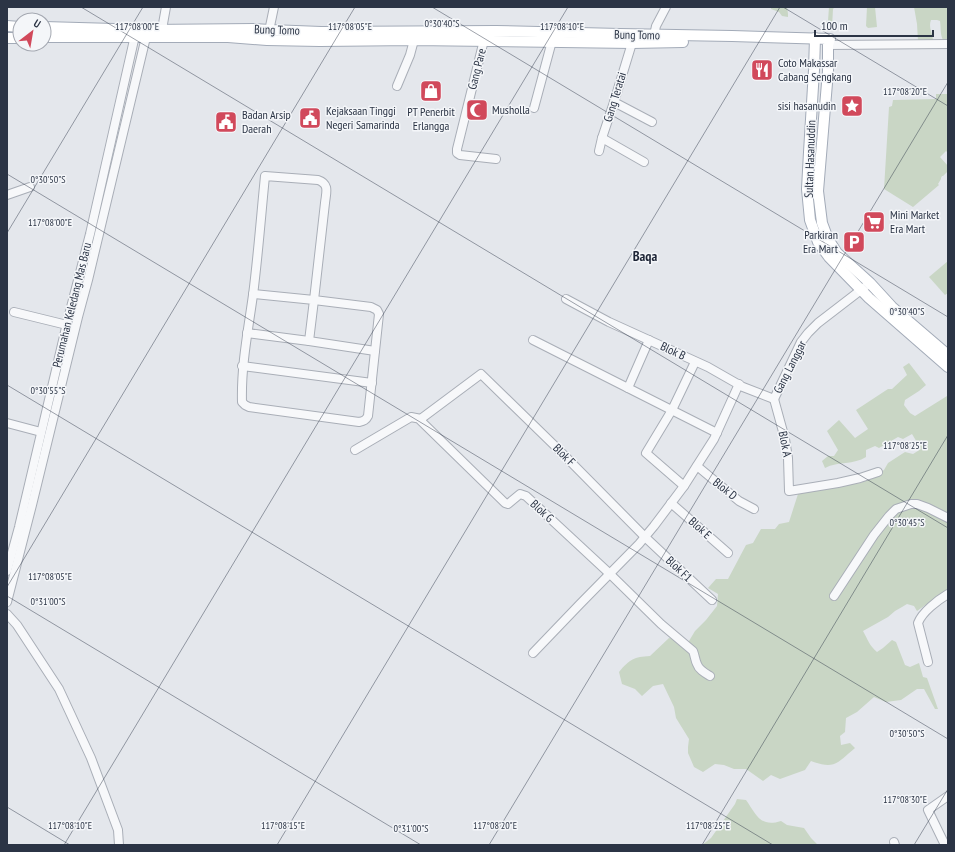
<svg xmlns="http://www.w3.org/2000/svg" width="955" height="852" font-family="'PT Sans Narrow',sans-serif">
  <rect width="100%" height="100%" fill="#e4e7ec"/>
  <g fill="#c9d6c5">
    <polygon points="771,7 787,7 788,14 788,17 782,16 779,12 771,9"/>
    <polygon points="829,7 839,7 834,8 833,9 832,27 825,27 825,22 828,21"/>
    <polygon points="867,7 875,7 877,27 868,28 866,26"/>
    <path d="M914,7H948V41L943,40C940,34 941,28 940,21L937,20H931C928,27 933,34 933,41H918L917,24Z"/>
    <polygon points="936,94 948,94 948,153 946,151 940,157 948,166 948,171 943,176 942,176 941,178 941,179 938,184 939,185 913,207 884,189 889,107 892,106 893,100 936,99"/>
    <polygon points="948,261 948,293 945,295 929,277"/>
    <path d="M909,363L926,385L919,391L905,400L904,405L910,413L915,416L947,396L948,401V589L917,611L914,606L907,604L902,607L895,611L888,617L863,631C868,640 869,645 877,652L883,648L892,640L896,642L905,665L910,667L919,663L923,677L927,678L938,709H935L924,689H917L901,700L886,702L874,697L857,712L846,718L845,732L840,736L841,745L850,743L855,748C837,763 835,770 811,761L805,770L780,779L771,775L763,781L746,769H734L724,765L715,764L703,772L694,767L688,753V747L689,739L676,718L674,707L663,684L653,686L642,696L635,689L622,684L619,672C630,659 634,657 650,656L669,638L689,641L695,631L706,620L717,606L718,594L708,588L716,579H728L746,545L753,543L761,529H775L779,524L789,522L798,494L817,489L842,485L861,483L884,470L888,463L905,452L913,454L921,449L912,434L903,439L898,437L879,448L875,446L866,450V457C854,465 838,461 825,468L822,461L828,456H834L838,450L827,431L839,420L855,438L868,429L856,410L888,389H892L907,375L903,367Z"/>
    <path d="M737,799L746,800C756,814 760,828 781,821L787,825L804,828L811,838L818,845H702L711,838L735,804Z"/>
  </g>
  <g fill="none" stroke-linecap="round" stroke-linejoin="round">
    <g stroke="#a9aeb7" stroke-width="10">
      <g id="minor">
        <polyline points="161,35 166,7"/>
        <polyline points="268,36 274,7"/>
        <polyline points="484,40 457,149 457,153 460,155 496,159"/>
        <polyline points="653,40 656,26 666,7"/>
        <polyline points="828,45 948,44"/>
        <polyline points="397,86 410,55 414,40"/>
        <polyline points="614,102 652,122"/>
        <polyline points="534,108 552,41"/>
        <polyline points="602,138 644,162"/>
        <polyline points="599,151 602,138 614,102 632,43"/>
        <path d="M265,176L318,180C330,184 326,193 325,203L314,300L371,307L377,310L379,314L368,416C366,420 364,421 359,422L249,407L245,405L242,402C241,366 248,331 253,295C258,256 261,216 265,176Z"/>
        <polyline points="7,195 30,187"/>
        <polyline points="253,294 314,300 309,341"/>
        <polyline points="566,299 609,322 708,367 743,387 774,399"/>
        <polyline points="14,312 67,325"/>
        <polyline points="247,333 309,341 375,351"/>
        <polyline points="533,340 717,433"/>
        <polyline points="242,366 372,383"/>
        <polyline points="628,388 649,340"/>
        <polyline points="774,399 785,439 788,458 789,491 838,483 860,478 878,472"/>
        <polyline points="774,399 801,342 808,333 818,323 870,283"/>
        <polyline points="7,423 41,432"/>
        <polyline points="355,450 411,417 421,419"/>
        <polyline points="697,466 739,501 754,509"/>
        <polyline points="684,486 646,453 672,410 695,362"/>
        <polyline points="671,503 728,553"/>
        <polyline points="7,571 19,527 69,315 90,234 136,31"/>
        <polyline points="834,596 874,535 889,516 896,509 911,504 917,504 928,508 948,518"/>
        <polyline points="7,602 32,505 78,317 88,280 146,37 146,32"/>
        <polyline points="7,614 17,625 59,689 91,758 118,830 119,845"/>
        <polyline points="533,653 580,604 639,544 654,526 684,486 714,439 739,384"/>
        <path d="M928,662L918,623C922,612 938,600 948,594"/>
        <path d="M710,676C705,673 699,670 697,664C695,660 695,656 693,651L661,624L610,574L526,496L520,494L508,504L505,503L421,421L422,418L481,374L556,447L645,537L712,600"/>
        <polyline points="894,842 895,845"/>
        <polyline points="945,845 928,810 948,796"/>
      </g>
    </g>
    <g stroke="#a3abb8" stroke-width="12">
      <g id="major">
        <polyline points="7,26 20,27"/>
        <polyline points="44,27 149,30 254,29 270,30 321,32 496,31 620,34 732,36 830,39 828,45 828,71 818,191 822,223 828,239 837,253 870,283 892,307 948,355"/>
        <polyline points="44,37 228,37 267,40 320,41 414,40 632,43 683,42"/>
        <polyline points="7,38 20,38"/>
        <polyline points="815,38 814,70 809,152 807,189 810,220 818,242 829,257 869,298 948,367"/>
      </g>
    </g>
    <use href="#minor" stroke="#f7f8fa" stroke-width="8"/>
    <use href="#major" stroke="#fff" stroke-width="10"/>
  </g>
  <path fill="none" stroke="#2b3445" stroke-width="1" stroke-opacity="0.45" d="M81,7L948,528M432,7L948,317M783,7L948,106M7,174L948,739M7,233L143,7M7,385L773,845M7,587L355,7M7,596L421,845M7,807L70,845M64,845L568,7M277,845L780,7M489,845L948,82M702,845L948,435M914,845L948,789"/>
  <defs>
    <g id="restaurant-square" transform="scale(1.15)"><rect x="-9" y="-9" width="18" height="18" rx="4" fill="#d1495b" stroke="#f4f6f9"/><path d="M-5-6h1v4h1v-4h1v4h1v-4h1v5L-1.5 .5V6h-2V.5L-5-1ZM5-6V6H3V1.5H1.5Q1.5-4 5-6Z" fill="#fff"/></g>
    <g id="shop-square" transform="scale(1.15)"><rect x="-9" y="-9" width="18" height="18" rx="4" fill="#d1495b" stroke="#f4f6f9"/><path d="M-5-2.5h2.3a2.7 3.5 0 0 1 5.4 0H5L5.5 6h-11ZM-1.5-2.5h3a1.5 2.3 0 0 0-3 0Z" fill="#fff"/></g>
    <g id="sight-square" transform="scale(1.15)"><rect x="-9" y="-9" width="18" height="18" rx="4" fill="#d1495b" stroke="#f4f6f9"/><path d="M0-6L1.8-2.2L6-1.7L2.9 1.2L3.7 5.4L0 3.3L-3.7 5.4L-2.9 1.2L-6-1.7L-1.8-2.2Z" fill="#fff"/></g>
    <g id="mosque-square" transform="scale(1.15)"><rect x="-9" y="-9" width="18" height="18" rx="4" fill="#d1495b" stroke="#f4f6f9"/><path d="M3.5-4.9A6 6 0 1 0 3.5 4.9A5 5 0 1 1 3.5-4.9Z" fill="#fff"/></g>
    <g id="civic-square" transform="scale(1.15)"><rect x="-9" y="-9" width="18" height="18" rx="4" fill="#d1495b" stroke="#f4f6f9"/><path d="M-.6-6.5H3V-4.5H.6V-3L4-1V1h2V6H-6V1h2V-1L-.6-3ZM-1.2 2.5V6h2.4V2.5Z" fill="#fff"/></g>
    <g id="supermarket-square" transform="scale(1.15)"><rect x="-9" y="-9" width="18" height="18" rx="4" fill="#d1495b" stroke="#f4f6f9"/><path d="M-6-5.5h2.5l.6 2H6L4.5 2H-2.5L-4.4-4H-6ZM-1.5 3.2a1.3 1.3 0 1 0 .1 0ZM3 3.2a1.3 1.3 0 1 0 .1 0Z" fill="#fff"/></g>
    <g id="parking-square" transform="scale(1.15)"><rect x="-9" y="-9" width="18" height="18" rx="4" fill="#d1495b" stroke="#f4f6f9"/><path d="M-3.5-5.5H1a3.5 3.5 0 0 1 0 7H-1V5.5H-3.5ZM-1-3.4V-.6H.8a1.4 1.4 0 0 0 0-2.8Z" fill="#fff"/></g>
  </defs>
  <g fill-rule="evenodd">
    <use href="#restaurant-square" x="762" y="70"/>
    <use href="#shop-square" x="431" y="91"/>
    <use href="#sight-square" x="852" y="106"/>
    <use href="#mosque-square" x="477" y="110"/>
    <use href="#civic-square" x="310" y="118"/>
    <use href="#civic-square" x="226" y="122"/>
    <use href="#supermarket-square" x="874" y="222"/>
    <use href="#parking-square" x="854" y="242"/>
  </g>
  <g text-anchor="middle" stroke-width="3" stroke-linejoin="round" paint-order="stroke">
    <g font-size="12" fill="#2b3445" stroke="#f4f6f9">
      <text transform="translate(277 30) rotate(2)" y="4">Bung Tomo</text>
      <text transform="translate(637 35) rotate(1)" y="4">Bung Tomo</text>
      <text transform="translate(477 69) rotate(-76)" y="4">Gang Pare</text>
      <text transform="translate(615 97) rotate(-73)" y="4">Gang Teratai</text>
      <text transform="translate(810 159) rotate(-88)" y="4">Sultan Hasanuddin</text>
      <text transform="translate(72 305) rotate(-76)" y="4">Perumahan Keledang Mas Baru</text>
      <text transform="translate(673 351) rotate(25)" y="4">Blok B</text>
      <text transform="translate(790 367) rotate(-63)" y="4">Gang Langgar</text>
      <text transform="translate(785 444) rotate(79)" y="4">Blok A</text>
      <text transform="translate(564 455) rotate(45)" y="4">Blok F</text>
      <text transform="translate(725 489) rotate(39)" y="4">Blok D</text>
      <text transform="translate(542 511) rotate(43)" y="4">Blok G</text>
      <text transform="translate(700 528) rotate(42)" y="4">Blok E</text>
      <text transform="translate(679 569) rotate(43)" y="4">Blok F1</text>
    </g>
    <g font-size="12" fill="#2b3445" stroke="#f4f6f9" text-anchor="start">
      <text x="778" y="67">Coto Makassar<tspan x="778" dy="14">Cabang Sengkang</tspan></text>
      <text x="836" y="110" text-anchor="end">sisi hasanudin</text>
      <text x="492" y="114">Musholla</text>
      <text x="326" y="115">Kejaksaan Tinggi<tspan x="326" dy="14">Negeri Samarinda</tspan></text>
      <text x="431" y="116" text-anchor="middle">PT Penerbit<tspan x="431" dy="14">Erlangga</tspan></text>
      <text x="242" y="119">Badan Arsip<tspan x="242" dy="14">Daerah</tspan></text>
      <text x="890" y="219">Mini Market<tspan x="890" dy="14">Era Mart</tspan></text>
      <text x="838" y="239" text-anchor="end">Parkiran<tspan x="838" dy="14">Era Mart</tspan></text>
    </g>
    <g font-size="14" font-weight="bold" fill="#1d2536" stroke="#f4f6f9">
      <text x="645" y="261">Baqa</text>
    </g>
  </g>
  <g font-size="10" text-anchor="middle" fill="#2b3445" stroke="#f4f6f9" stroke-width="3" stroke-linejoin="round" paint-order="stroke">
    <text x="442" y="27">0°30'40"S</text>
    <text x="137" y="30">117°08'00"E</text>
    <text x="350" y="30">117°08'05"E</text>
    <text x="562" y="30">117°08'10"E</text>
    <text x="905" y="95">117°08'20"E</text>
    <text x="48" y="183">0°30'50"S</text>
    <text x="50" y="226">117°08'00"E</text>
    <text x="907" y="315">0°30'40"S</text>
    <text x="48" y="394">0°30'55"S</text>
    <text x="905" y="449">117°08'25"E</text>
    <text x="907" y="526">0°30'45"S</text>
    <text x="50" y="580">117°08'05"E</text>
    <text x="48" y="605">0°31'00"S</text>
    <text x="907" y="737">0°30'50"S</text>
    <text x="905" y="803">117°08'30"E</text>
    <text x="70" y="829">117°08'10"E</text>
    <text x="283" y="829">117°08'15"E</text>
    <text x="495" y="829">117°08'20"E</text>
    <text x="708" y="829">117°08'25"E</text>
    <text x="411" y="832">0°31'00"S</text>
  </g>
  <rect width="955" height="852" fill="none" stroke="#2b3445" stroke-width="16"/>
  <g transform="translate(32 32) rotate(31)"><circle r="19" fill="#f4f6f9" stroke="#a4a8b1"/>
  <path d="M0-3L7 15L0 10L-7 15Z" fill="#d1495b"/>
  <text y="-6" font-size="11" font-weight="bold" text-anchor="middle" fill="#2b3445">U</text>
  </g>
  <path d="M815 30v6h118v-6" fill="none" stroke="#2b3445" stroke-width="2"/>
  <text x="821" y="30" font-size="12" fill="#2b3445" stroke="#f4f6f9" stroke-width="3" paint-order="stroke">100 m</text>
</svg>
